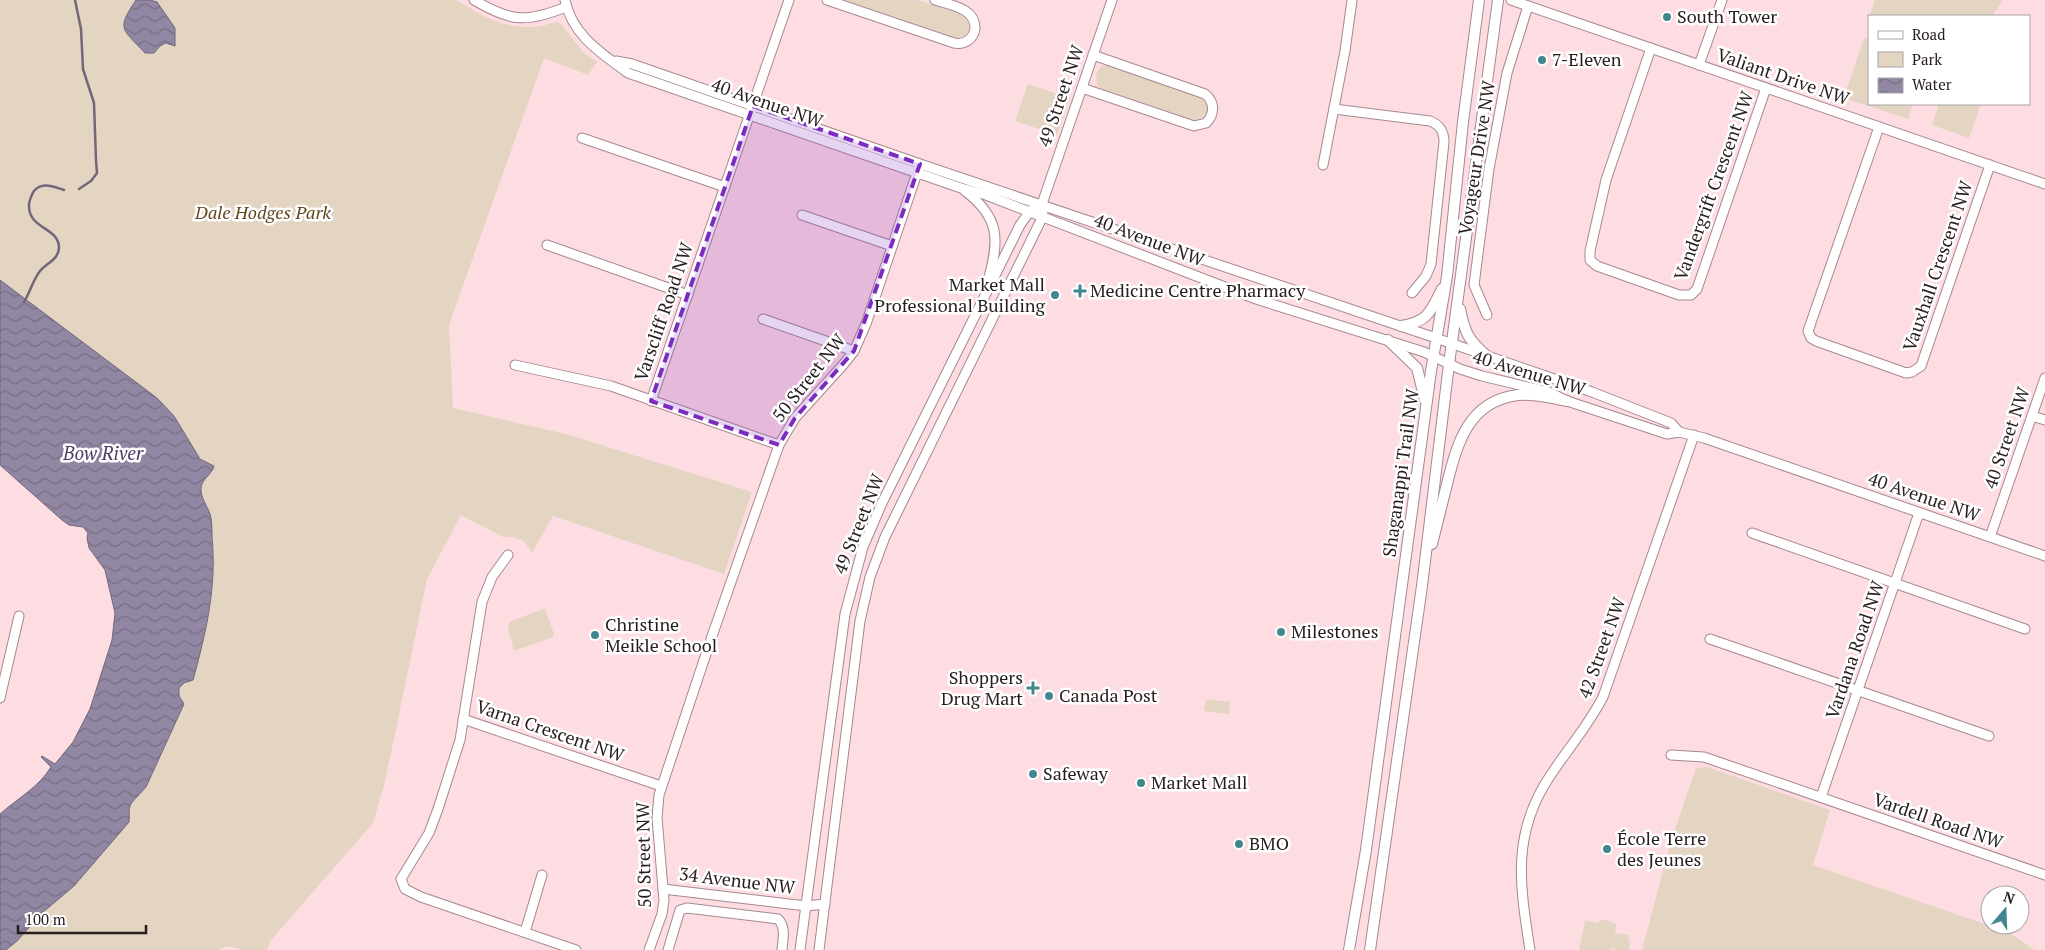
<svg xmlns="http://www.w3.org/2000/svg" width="2045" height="950" font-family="'PT Serif',serif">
  <defs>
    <pattern id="water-waves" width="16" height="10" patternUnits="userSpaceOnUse" patternTransform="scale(1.25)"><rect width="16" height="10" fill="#9187a3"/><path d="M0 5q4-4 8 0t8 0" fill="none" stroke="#766e84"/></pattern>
  </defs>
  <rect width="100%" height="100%" fill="#fedde2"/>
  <g fill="#e4d5c2">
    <path d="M0,0H456C483,16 501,28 534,27C542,27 549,23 557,22L562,25L584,53L597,62L588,75L544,58L449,325L453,408L566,434L752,492L724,574L553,516L532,553L524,541L513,537H503L461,515L427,579L385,782L373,823L271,940L267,950C259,950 250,950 242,950C234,948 226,944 219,950H6L17,941L42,913L74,886L130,816C127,801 141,797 147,784C162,756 170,726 179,696V688L184,683L193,680L205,635L210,603L214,556L210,516L201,489L203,481L213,471L212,464L201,459L157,398L0,280Z"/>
    <polygon points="844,0 918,0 963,15 968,21 969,30 964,36 955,38"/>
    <polygon points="1875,0 2003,0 1992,16 1869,16"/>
    <polygon points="1864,38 1869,39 1869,104 1913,104 1908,119 1844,98"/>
    <polygon points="1107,65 1200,97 1207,104 1207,112 1200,119 1193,120 1100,88 1097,86 1096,73 1102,66"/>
    <polygon points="1028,84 1070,98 1057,135 1015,121"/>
    <polygon points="1939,104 1981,104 1969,138 1932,125"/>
    <polygon points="543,609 545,609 554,634 553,637 514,651 508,629 509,622"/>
    <polygon points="1206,699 1230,702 1229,714 1204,711"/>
    <polygon points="1707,767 1830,810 1813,865 2008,932 2035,950 1642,950 1671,841 1696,768"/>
    <polygon points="1602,919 1616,924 1615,933 1629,935 1628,941 1630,941 1629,950 1617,950 1612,948 1611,950 1579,950 1585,920 1597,923"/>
  </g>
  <g fill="url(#water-waves)" stroke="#71677b">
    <path d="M136,0H150L157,2L175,28V46L166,43L160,46L154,53H145C122,28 116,30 136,0Z"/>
    <path d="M0,280L157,398L174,416L200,459L214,466C212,475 201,479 201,489C201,497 207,506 210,514C212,521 212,529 212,537C217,586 206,633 193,680L184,683L179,688V696L184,704L146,787C142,792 131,802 130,806C128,811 130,817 129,822L74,886L42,913L17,941L6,950H0V814C18,798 39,787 51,767L41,757L42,756L55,764L73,742L90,709L112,640L115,613L105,570L89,548L87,538L88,533L83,527L69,525L62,520L0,465Z"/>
  </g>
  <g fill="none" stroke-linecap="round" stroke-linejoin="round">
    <g stroke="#71677b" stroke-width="2.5">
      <polyline points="75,0 81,29 83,69 94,103 96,160 97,173 91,181 79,189"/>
      <path d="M24,302C30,292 33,280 40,271C46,263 59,260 59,247C58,227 28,229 29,205C29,201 32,194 34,191C42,181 54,187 64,190"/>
    </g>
    <g stroke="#a6888d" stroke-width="11">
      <g id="minor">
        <path d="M474,0C511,22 526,23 566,7"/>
        <path d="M565,0C572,35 601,53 628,73L961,188L986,195L1256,299L1424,352L1460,369L1482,376L1549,392L1567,401L1667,434L1679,432L1704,438L2045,556"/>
        <path d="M827,0L954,43C965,45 973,39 975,29C976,8 950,5 935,0"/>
        <polyline points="1511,0 2045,184"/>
        <polyline points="1651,48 1606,180 1590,251 1590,260 1597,266 1679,295 1691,295 1697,289 1766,88"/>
        <polyline points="616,61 632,64 920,164 1427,335 1592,392 1671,423 1679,432"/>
        <polyline points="1699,65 1722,0"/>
        <path d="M1082,88L1194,126L1206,123C1215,114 1215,102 1205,94L1093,55"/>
        <path d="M1334,109L1430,121C1440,125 1444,131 1444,142L1431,264L1426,276L1412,293"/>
        <polyline points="1879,127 1808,331 1811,338 1816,341 1906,373 1912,372 1921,366 1990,165"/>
        <polyline points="582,138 725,187"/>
        <polyline points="1323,165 1345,51 1352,0"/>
        <path d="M965,191C1001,218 999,241 988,281"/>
        <polyline points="802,215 892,246"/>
        <polyline points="547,245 688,295"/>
        <polyline points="1487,315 1474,285 1489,169 1507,73 1528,6"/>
        <polyline points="763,319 854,351"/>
        <polyline points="515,365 611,386 779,445"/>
        <polyline points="651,401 789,0"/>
        <polyline points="2032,416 2045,420"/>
        <polyline points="1752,533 2025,629"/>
        <polyline points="1990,537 2045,378"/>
        <polyline points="508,555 492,577 482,602 460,740 438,809 429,833 401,879 405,889 421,897 576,950"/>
        <polyline points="711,639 779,445 795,418 843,365 854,351 866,324 919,167"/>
        <polyline points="1710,639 1989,736"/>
        <polyline points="0,698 19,616"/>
        <polyline points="463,719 661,786"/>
        <polyline points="1671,755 1704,757 2045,875"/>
        <polyline points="1821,797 1919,513"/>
        <polyline points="663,889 806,906 825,904"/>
        <polyline points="525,932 542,875"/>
        <polyline points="649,950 662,914 664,900 657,818 659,795 709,645"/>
        <path d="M668,950L680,910L687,908L778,919C786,927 783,939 782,950"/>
        <polyline points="800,950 845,614 863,547 882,503 1020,225 1030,211 1035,208"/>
        <polyline points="819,950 860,621 870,577 885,537 1043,216 1042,204 1112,0"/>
        <path d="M1530,950C1520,886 1511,834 1550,776C1567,750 1588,726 1603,697L1694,435"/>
      </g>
    </g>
    <g stroke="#a6888d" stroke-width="12">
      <g id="major">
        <path d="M1460,309C1465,333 1468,340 1487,356"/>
        <path d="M1401,326C1428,322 1431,311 1442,289"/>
        <polyline points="1388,340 1417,368 1425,400"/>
        <path d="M1432,544C1437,524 1442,504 1447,484C1457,444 1468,401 1518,395C1534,393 1551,398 1567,401"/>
        <polyline points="1349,950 1366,850 1431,371 1447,276 1463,122 1479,0"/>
        <polyline points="1370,950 1422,586 1449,364 1498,0"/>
      </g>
    </g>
    <use href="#minor" stroke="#fff" stroke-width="9"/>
    <use href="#major" stroke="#fff" stroke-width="10"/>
  </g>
  <path fill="#7b2cbf" fill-opacity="0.2" stroke="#7b2cbf" stroke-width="4" stroke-dasharray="10 6" stroke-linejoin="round" d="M753,106L920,164L854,351L795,418L779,445L651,401Z"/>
  <g fill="#41888e" stroke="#fff" stroke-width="2">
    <circle cx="1667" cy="17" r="5"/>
    <circle cx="1542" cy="60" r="5"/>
    <path d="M1077.5 283.5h5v5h5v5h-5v5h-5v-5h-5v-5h5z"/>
    <circle cx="1055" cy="295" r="5"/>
    <circle cx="1281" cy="632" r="5"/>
    <circle cx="595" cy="635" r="5"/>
    <path d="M1030.5 680.5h5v5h5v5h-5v5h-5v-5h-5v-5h5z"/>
    <circle cx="1049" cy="696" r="5"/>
    <circle cx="1033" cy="774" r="5"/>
    <circle cx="1141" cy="783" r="5"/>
    <circle cx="1239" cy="844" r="5"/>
    <circle cx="1607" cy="849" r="5"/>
  </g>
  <g text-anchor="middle" stroke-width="5" stroke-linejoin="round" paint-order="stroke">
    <g font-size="18" fill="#271c1e" stroke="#fff" text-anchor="start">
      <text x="1677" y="23">South Tower</text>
      <text x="1552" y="66">7-Eleven</text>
      <text x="1045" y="291" text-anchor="end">Market Mall<tspan x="1045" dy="21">Professional Building</tspan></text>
      <text x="1090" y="297">Medicine Centre Pharmacy</text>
      <text x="605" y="631">Christine<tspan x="605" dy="21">Meikle School</tspan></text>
      <text x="1291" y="638">Milestones</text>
      <text x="1023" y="684" text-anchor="end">Shoppers<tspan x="1023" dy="21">Drug Mart</tspan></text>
      <text x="1059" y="702">Canada Post</text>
      <text x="1043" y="780">Safeway</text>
      <text x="1151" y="789">Market Mall</text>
      <text x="1617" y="845">École Terre<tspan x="1617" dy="21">des Jeunes</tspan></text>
      <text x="1249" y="850">BMO</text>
    </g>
    <g font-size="18" fill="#271c1e" stroke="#fff">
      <text transform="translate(1783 77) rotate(19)" y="6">Valiant Drive NW</text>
      <text transform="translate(1061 96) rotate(-71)" y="6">49 Street NW</text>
      <text transform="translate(767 103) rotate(19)" y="6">40 Avenue NW</text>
      <text transform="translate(1477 158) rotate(-81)" y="6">Voyageur Drive NW</text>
      <text transform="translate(1714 186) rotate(-70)" y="6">Vandergrift Crescent NW</text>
      <text transform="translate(1149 240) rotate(21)" y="6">40 Avenue NW</text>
      <text transform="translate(1938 266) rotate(-71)" y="6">Vauxhall Crescent NW</text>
      <text transform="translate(664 312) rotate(-71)" y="6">Varscliff Road NW</text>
      <text transform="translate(1529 373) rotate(17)" y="6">40 Avenue NW</text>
      <text transform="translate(809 378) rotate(-52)" y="6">50 Street NW</text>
      <text transform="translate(2007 438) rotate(-71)" y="6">40 Street NW</text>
      <text transform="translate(1401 473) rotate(-82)" y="6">Shaganappi Trail NW</text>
      <text transform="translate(1924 497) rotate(19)" y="6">40 Avenue NW</text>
      <text transform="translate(859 524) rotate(-68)" y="6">49 Street NW</text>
      <text transform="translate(1602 648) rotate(-70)" y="6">42 Street NW</text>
      <text transform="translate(1855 650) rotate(-71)" y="6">Vardana Road NW</text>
      <text transform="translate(550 731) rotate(19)" y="6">Varna Crescent NW</text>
      <text transform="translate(1938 821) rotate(19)" y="6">Vardell Road NW</text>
      <text transform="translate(644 855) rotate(-91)" y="6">50 Street NW</text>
      <text transform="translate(737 881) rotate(7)" y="6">34 Avenue NW</text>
    </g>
    <g font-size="18" font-style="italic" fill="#65461c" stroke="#fff">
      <text x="263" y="219">Dale Hodges Park</text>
    </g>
    <g font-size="19" font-style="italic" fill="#4d3c66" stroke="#fff">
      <text x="103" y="460">Bow River</text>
    </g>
  </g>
  <rect x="1868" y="15" width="162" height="90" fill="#ffffff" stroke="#a9a4a5"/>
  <rect x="1878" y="31" width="25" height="8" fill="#ffffff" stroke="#a9a4a5"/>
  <text x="1912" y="40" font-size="15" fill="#271c1e">Road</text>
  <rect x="1878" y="52" width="25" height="15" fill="#e4d5c2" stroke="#a9a4a5"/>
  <text x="1912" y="65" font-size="15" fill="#271c1e">Park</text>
  <rect x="1878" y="78" width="25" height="15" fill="url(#water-waves)" stroke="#a9a4a5"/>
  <text x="1912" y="90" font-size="15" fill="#271c1e">Water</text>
  <g transform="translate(2005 910) rotate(19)"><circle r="24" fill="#ffffff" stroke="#a9a4a5"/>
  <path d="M0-4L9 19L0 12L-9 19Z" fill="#41888e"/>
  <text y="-8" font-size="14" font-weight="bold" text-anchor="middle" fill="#271c1e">N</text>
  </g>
  <path d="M18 925v8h128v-8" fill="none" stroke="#271c1e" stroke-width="2.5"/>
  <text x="25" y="925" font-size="15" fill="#271c1e" stroke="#ffffff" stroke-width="4" paint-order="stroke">100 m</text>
</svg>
